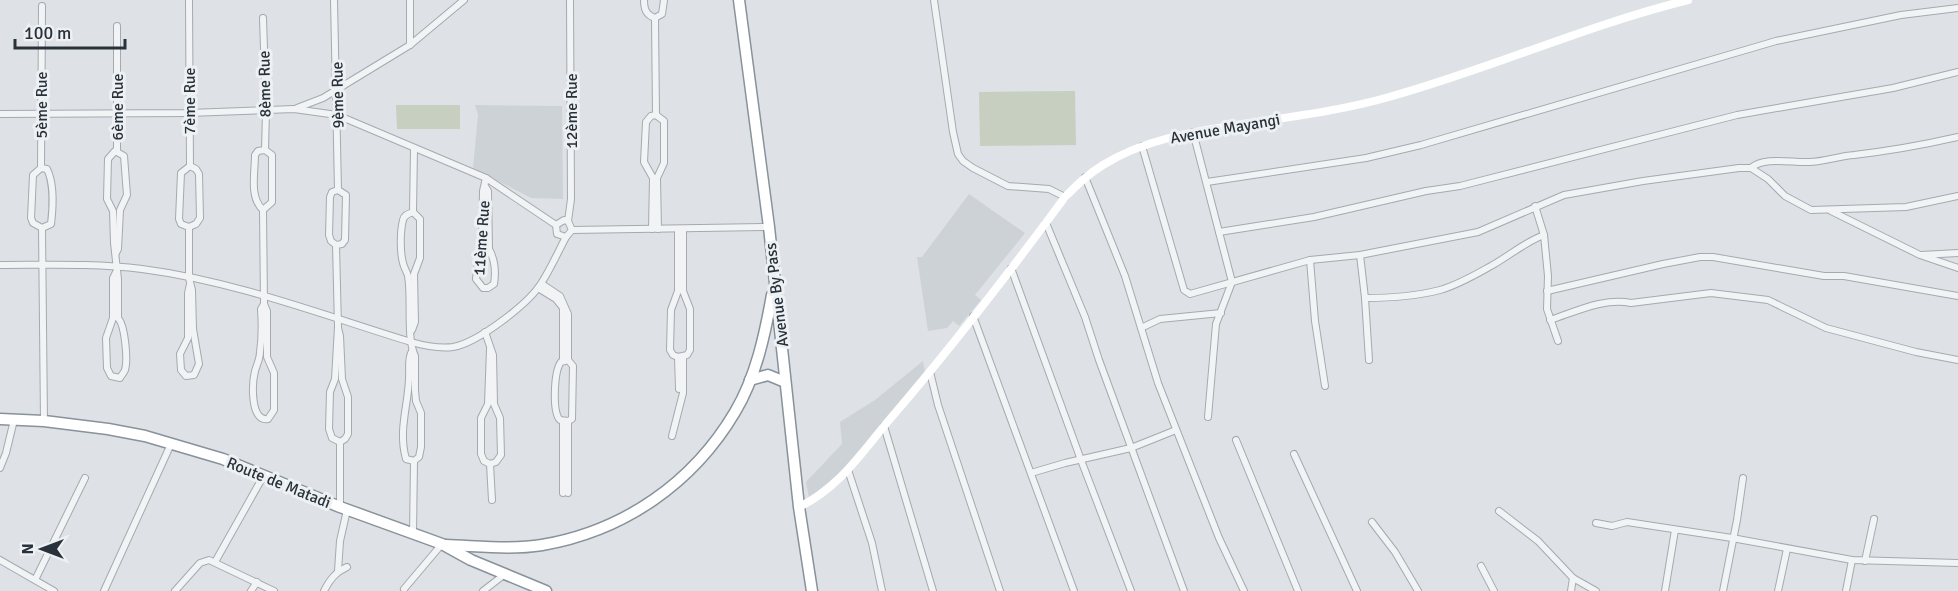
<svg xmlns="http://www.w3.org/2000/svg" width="1958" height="591" font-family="Signika,sans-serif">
  <rect width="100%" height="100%" fill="#dee2e6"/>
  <g fill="#cdd2d7">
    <polygon points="475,105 562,106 563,199 531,198 473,168 478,115"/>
    <polygon points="969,194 1025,233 975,295 981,300 959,326 953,321 947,328 928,331 917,257 922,257"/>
    <polygon points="923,361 925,373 846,468 809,498 806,482 842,444 840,422 875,400"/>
  </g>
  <g fill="#c6cfc0">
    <polygon points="1075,91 1076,145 980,146 979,92"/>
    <polygon points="396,105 460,105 460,129 397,129"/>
  </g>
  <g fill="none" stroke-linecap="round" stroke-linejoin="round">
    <g stroke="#a4aaaf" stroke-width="8">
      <g id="street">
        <polyline points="189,0 190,166"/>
        <polyline points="334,0 338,190"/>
        <polyline points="410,0 410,45"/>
        <path d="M644,0C644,9 646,15 655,18L662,14L664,0"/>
        <polyline points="934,0 953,132 958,154 963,161 973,168 1008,186 1049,189 1065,197"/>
        <polyline points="263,18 266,111 265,150"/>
        <polyline points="655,18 656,115"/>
        <polyline points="117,26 117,152"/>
        <polyline points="297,108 323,98 410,45 464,0"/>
        <polyline points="0,114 189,113 294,109 337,115 486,178 556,225"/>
        <polyline points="656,115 664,121 664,163 657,178 658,229"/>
        <polyline points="1193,132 1232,282 1216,324 1208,417"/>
        <path d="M1142,146L1184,290L1190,294L1310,260L1360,255L1478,232L1564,195L1643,181L1739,168H1751C1764,156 1792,163 1809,162C1824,162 1839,156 1854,155C1889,151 1923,145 1958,137"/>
        <path d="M265,150L272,155V202L263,210C249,197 255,173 255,155L258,151Z"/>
        <polygon points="190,166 196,169 199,174 200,218 196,224 189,227 181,224 179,219 181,173"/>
        <polyline points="41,168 42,6"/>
        <path d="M41,168L47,169C54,183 53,208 51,224L42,228L33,223L31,218L33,175Z"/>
        <polyline points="1751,168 1768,179 1785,196 1811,210 1906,207 1958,196"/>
        <polyline points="1085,177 1125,276 1158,383 1219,538 1244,591"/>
        <polyline points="1207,182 1366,158 1421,145 1776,41 1901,15 1958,8"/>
        <path d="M485,186L488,191L489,249C495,260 496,272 494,284L488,288H483L476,279L478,260L482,249L483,191L486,178"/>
        <polygon points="338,190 346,195 345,240 342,244 336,245 331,241 329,235 330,197 332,192"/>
        <polyline points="1535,206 1544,235 1548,276 1547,309 1558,341"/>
        <path d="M263,210L264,304L261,309C262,323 262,338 260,352C260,359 257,364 255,371C252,383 250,422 268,419L274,410V373L267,357V311L264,304"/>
        <polyline points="1831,211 1920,255 1958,268"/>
        <path d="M413,212C408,214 404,215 403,220C400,232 400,252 403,263C404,268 407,272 408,276C412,298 406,338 415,356V390L416,401L421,413V447L419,457L414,461L413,535"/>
        <polyline points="413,212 414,149"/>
        <polyline points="568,221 571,199 570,0"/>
        <polyline points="1046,223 1085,317 1099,360 1184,591"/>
        <polyline points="189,227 189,278 192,290 193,329 199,364 194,375 186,376 181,370 180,354 188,338 188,293 190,284"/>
        <polyline points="42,228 44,421"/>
        <polyline points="652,229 653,178 644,162 646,122 651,116 656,115"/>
        <polyline points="678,229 678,291 671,310 670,350 673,355 678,357 687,355 690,350 690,309 683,291 683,229"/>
        <polyline points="572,230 568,221 564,220 556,225 557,234 566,237 572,230 769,227"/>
        <polyline points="1219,232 1314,217 1426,191 1460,186 1737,115 1893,88 1958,72"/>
        <polyline points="336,245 338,327 335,379 330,392 329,429 332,438 340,442"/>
        <polyline points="116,253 118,249 120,210 127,195 124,156 117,152"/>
        <polyline points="1360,255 1365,298 1369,360"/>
        <polyline points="1921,255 1958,253"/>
        <polyline points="1310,260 1315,321 1325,386"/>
        <path d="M0,265C47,265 95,263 142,269C234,281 323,315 411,342C425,346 438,349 453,347C477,343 529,304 542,282C551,268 558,252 566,237"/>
        <polyline points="1011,268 1081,460 1131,591"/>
        <path d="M116,272L113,278V318L106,338L107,368L111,376L120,378C121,376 125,371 125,370C128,360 125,325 118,318V279L114,243L113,211L107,199L108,159L115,151L117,152"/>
        <polyline points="542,284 560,296 568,314 568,360 573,366 572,419 568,421 568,493"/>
        <polyline points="538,288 556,299 563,308 563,361"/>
        <polyline points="1547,291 1663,264 1700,257 1713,257 1824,276 1844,276 1958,296"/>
        <path d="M1365,298C1390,298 1417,296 1440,290C1458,285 1475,275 1491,266C1509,256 1525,242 1544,235"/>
        <polyline points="973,316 1074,591"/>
        <path d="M1550,320C1575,312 1605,297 1631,303L1711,293L1768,300L1826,328L1916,352L1958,360"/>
        <polyline points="338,328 340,336 342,379 348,397 348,434 345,439 340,442"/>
        <polyline points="1141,328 1160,319 1221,313"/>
        <polyline points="412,330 415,322 414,274 420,258 420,219 413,212"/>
        <polyline points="485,332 493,355 494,404 500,418 501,455 496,462 490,464"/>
        <polyline points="490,349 488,404 481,418 481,454 484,461 490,464"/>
        <path d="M412,351C407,359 410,370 409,379C408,406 398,431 406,459L414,461"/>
        <polyline points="678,357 679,389"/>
        <path d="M565,361L561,362C554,371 552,412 560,420L568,421"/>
        <polyline points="930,372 938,405 1000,591"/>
        <polyline points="563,421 563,493"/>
        <polyline points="884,426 933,591"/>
        <polyline points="672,436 683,393 683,357"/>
        <polyline points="1236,440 1298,591"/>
        <polyline points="1294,454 1357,591"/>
        <polyline points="490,464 492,500"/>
        <polyline points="0,468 6,453 14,420"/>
        <polyline points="848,470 872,543 882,591"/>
        <polyline points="1031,473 1065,463 1131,448 1176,430"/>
        <polyline points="340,507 340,442"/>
        <polyline points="1499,511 1538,541 1573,578 1596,591"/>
        <polyline points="1372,522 1395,552 1418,591"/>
        <polyline points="1596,523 1612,526 1627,522 1732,538 1852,560 1958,563"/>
        <polyline points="0,560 54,591"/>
        <polyline points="1865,561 1874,519"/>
        <polyline points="215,562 264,475"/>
        <polyline points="1481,566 1494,591"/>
        <polyline points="338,571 340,541 347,510"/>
        <polyline points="35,580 85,478"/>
        <polyline points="404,589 442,544"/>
        <polyline points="104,591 171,444"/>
        <polyline points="175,591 200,563 209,560 274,591"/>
        <polyline points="251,591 257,582"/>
        <path d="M324,591C330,579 336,572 347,567"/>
        <polyline points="483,591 505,574"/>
        <polyline points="1571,591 1573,578"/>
        <polyline points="1665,591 1675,530"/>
        <polyline points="1723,591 1737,520 1743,478"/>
        <polyline points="1778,591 1787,549"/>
        <polyline points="1846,591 1852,560"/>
      </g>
    </g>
    <g stroke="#87929b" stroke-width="13">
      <g id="highway">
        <polyline points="739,0 769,227 799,507 812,591"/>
        <polyline points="750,380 768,375 785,382"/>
        <polyline points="0,419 44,421 108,429 145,436 223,459 340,507 442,544 471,560 546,591"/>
        <path d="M446,545C478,546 511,550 542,545C624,531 693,483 735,412C756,377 765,334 772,295"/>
      </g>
    </g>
    <use href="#street" stroke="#f1f3f5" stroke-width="6"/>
    <path stroke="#fff" stroke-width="8" d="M799,507C839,488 862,452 890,419C951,348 1009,273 1065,197C1077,185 1088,174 1103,165C1143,140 1191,132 1237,125C1288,117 1340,111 1389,97C1490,69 1587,25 1688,0"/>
    <use href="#highway" stroke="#fff" stroke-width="10"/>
  </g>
  <g text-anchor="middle" stroke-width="6" stroke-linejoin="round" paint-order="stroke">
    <g font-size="16" fill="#29323b" stroke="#edf1f4">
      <text transform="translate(264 84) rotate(-91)" y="6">8ème Rue</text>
      <text transform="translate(337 95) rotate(-91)" y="6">9ème Rue</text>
      <text transform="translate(189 101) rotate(-90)" y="6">7ème Rue</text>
      <text transform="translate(41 105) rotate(-90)" y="6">5ème Rue</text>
      <text transform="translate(117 107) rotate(-90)" y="6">6ème Rue</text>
      <text transform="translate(571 111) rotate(-90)" y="6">12ème Rue</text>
      <text transform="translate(1225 128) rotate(-10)" y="6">Avenue Mayangi</text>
      <text transform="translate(481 238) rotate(-86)" y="6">11ème Rue</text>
      <text transform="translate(776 295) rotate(-97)" y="6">Avenue By Pass</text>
      <text transform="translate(279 482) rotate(22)" y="6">Route de Matadi</text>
    </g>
  </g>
  <g transform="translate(42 549) rotate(270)" stroke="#edf1f4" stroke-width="4.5" paint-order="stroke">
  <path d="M0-4.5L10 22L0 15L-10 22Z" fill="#29323b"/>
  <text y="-9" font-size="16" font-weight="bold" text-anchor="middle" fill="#29323b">N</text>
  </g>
  <path d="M15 39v9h110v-9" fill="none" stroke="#29323b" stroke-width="3"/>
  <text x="24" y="39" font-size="18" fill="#29323b" stroke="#edf1f4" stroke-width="4.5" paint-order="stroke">100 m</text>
</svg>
